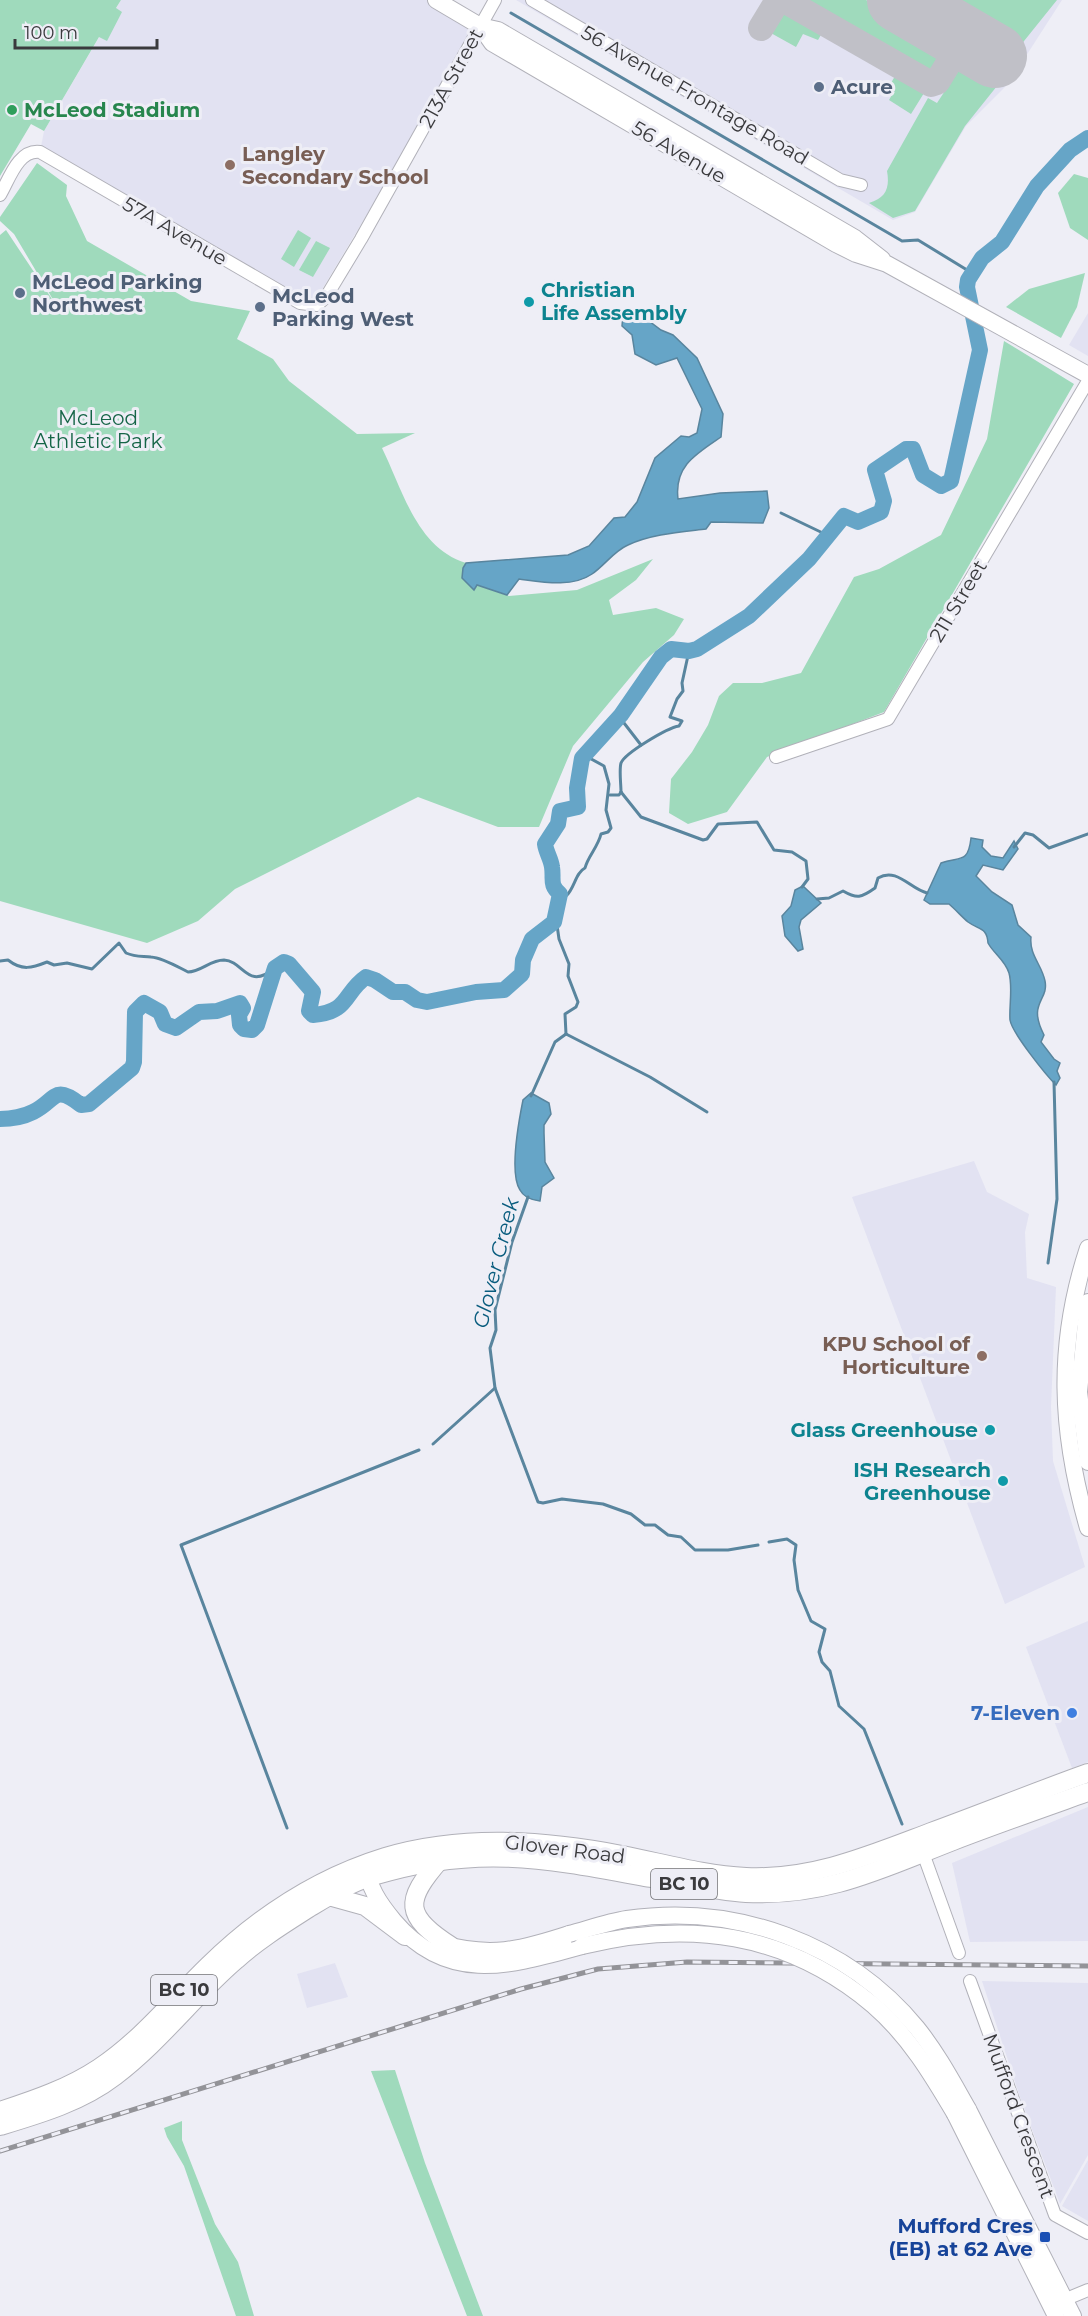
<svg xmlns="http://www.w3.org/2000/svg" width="1088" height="2316" font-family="Montserrat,sans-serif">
  <rect width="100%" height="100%" fill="#eeeef6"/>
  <g fill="#e2e2f2">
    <polygon points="121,0 447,0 483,21 312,306 40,152 44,131"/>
    <polygon points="516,0 1062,0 1008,84 966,126 915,212 893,220"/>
    <polygon points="1088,313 1088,356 1069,345"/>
    <polygon points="974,1161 987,1192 1029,1214 1025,1232 1027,1278 1056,1287 1051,1407 1053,1461 1085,1567 1005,1604 852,1197"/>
    <polygon points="1088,1621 1088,1762 1072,1768 1026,1647"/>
    <polygon points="1088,1807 1088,1941 970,1942 952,1863"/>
    <polygon points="335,1963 348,1997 307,2008 297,1974"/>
    <polygon points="982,1981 1088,1983 1088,2155 1060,2204 1020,2097"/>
    <polygon points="1088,2160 1088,2221 1062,2206"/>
  </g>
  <g fill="#9fdabc">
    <polygon points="0,0 121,0 116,8 122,12 107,41 99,37 44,131 31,124 0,176"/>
    <polygon points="794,0 866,0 940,43 942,63 939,69 922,75"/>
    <path d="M931,0H1057L1008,61L1005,76L965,126L915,211L893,218L869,203C886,198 890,188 887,171L928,98L937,103L958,71L977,65L988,71L1004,44Z"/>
    <polygon points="779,7 822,33 818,40 803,34 796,47 769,32 767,26"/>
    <polygon points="895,76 924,93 911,114 889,100 893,93 887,90"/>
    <path d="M37,163L67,185L66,196L87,241L191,301L250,311L237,339L273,359L289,381L357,434L415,433L382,448C403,491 417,548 466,563L463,568L475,589L477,585L509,596L577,590L653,559L636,580L609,600L613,615L656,608L684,619L674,635L643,662L573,746L539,827H498L418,797L235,889L198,921L147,943L0,901V235L6,230L58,308L14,234L0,221V217Z"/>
    <polygon points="1074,174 1088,178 1088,240 1070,228 1058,193"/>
    <polygon points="298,230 311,238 294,267 281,259"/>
    <polygon points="316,241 330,248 313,277 299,270"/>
    <polygon points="1085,273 1077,307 1061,338 1006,307 1029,289"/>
    <polygon points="1004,341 1074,384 884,712 767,757 727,812 688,824 669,813 671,779 692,752 708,725 719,696 733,683 762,683 801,673 854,577 879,569 941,535 987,439"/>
    <polygon points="395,2070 425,2163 483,2316 467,2316 371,2071"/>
    <polygon points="182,2121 182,2140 215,2224 238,2262 254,2316 236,2316 184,2166 167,2137 164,2128"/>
  </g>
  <g fill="#66a5c7" stroke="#59859e" stroke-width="1.5">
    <path d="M623,315H641L661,330L673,335L697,358L723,414L721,437C696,454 674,466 678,499L720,493L767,491L769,508L763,523L711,522L706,529C681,532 651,534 628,545C614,551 605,565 592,574C572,588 542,582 519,579L507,595L477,585L474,590L462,578L463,568L466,563L568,555L589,546L614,518L625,517L637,502L655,458L681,436L689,437L697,433L702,409L677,358L656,365L635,354L632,335L622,326Z"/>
    <path d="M971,838L983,840L982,847L991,856L1003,858L1014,841L1018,849L1003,870L983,865L976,876L992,892L1012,905L1018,925L1031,937C1029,955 1042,965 1045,981C1049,1001 1027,1002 1044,1035L1041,1042L1054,1059L1060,1063L1057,1071L1060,1078L1056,1085C1046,1075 1012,1033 1010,1020C1009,1006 1013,987 1009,973C1005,960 994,954 988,943C987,927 979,930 968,922C962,917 956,910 949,904H930L924,900L941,863C959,856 968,865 971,838Z"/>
    <polygon points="803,886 821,903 801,920 799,927 803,949 798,951 785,936 782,916 791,906 795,890"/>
    <path d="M531,1093L549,1103L551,1114L544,1125V1133L545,1162L554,1178L542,1187L540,1201C532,1200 524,1198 520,1190C509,1173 519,1120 523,1100Z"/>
  </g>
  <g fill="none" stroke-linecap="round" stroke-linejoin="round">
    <g stroke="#59859e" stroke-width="3">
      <polyline points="511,13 902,241 918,240 972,273"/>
      <polyline points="781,513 827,535"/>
      <polyline points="621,715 624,723 641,745"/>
      <polyline points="621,792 641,817 703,840 707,839 718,824 757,822 774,850 792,852 806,861 808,879 802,887"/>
      <path d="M621,792C621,784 619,770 621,763C625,753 667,728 679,726L682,721L670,717L677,699L683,691L682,683L689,651"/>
      <polyline points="610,795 619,795 621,792"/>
      <polyline points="1014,847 1025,833 1033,835 1049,848 1088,834"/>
      <path d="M560,894L566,896C575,888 575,873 585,868C588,856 598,847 601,834L608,832L611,828L606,810L609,784L604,766L584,755"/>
      <path d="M817,899L829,898L843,891C857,899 861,898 875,888L878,878C897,867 910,889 927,893"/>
      <polyline points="556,918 559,939 569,964 568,976 578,1002 576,1007 565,1014 566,1034"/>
      <path d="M0,961L8,960C22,971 32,968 47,962L54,965L67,963L92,969L119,943L126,953C135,957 142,956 151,957C163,958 178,967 188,972C201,972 210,960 224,960C244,961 247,991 275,968"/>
      <polyline points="566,1034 650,1077 707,1112"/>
      <polyline points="531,1096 555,1042 566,1034"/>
      <polyline points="528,1197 512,1242 495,1310 496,1330 490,1348 495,1388 538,1502 543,1503 562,1499 603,1504 631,1514 645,1525 655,1525 668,1535 681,1537 695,1550 728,1550 758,1545"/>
      <polyline points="1048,1263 1057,1199 1054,1082"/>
      <polyline points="433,1444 495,1388"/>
      <polyline points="769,1542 787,1539 796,1545 794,1560 798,1590 811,1621 825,1629 819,1652 822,1662 830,1671 839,1706 864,1729 902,1824"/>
      <polyline points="287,1828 181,1545 419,1450"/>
    </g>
    <path stroke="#66a5c7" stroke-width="16" d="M0,1119C11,1119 23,1117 33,1112C56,1101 53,1083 81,1105L89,1104L132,1068L134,1062L135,1012L144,1003L160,1012L165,1024L176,1028L199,1012L217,1011L240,1003L243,1008L239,1015L240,1025L244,1029L252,1030L257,1025L275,968L284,962L289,964L313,992L309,1011L313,1015C350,1012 343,993 366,977L375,980L393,992H405L417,1000L427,1002L476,992L504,990L522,974L523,960L532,939L554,922L560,894C549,885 554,879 552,867C551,859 546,852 545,844L558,824L560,811L578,807L577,788L582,758L621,715L661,657L671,649L689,651L697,649L749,616L809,559L844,516L858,522L881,512L884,501L875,470L906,449H913L923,475L941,486L951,481L980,350L967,287L968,280L982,258L1002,242L1037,186L1070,150L1088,138"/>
    <g stroke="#c0c0c7" stroke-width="26">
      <polyline points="784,0 931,84 937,82 964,38"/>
      <polyline points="913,8 918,0"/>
      <polyline points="761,28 778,0"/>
    </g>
    <polyline stroke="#c0c0c7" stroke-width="64" points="899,0 995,56"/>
    <g stroke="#b1b1b9" stroke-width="14">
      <g id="minor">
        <polyline points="532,0 840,180 861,185"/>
        <path d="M0,195C9,180 18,149 40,152L300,303L317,305L326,297L361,239L495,0"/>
        <polyline points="776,757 888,719 1088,381"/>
        <polyline points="923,1853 959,1953"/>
        <polyline points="970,1981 1055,2215 1088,2233"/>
        <polyline points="1059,2302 1088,2290"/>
      </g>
    </g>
    <g stroke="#b1b1b9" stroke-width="18">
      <g id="major">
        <polyline points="436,0 480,26 498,30 855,238 882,259"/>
        <polyline points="480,26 492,43 836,244 856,254 887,264 1088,375"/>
        <path d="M1088,1248C1056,1345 1060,1431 1088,1528"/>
        <polyline points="1088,1302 1079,1392 1088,1462"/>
        <path d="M366,1864C368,1887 379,1903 394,1921C449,1986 512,1965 582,1946"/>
        <path d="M439,1943C490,1958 520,1950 569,1934"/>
        <polyline points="968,2109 1073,2316"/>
        <polyline points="955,2114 1056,2316"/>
      </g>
    </g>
    <g stroke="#b1b1b9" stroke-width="20">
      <g id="highway">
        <path d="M440,1860C404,1901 404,1916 451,1946"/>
        <polyline points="329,1896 365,1906 405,1936"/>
        <path d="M0,2111C34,2100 69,2088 99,2068C141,2040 172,2001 208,1966C258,1917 317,1878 385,1857C463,1834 543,1840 622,1855C663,1863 704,1875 746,1877C812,1880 870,1855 931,1832C983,1813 1035,1792 1088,1773"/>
        <path d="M0,2126C40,2114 81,2102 115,2076C160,2042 193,1997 236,1960C258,1940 284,1924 309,1908C329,1896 350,1883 373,1876C478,1844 547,1859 651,1878C682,1883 714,1891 746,1893C826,1897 881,1869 953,1841C997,1824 1043,1808 1088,1792"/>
      </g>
    </g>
    <use href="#minor" stroke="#fff" stroke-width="12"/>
    <use href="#major" stroke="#fff" stroke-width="16"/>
    <use href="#highway" stroke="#fff" stroke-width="18"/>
    <g stroke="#939398" stroke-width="5">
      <polyline id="rail" points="0,2151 521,1989 598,1969 687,1962 1088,1966"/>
    </g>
    <use href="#rail" stroke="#eeeef6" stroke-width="3" stroke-dasharray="9" stroke-linecap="butt"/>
    <g stroke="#b1b1b9" stroke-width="18" stroke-linecap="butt">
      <g id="major-bridge">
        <path d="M569,1934C588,1929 608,1922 627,1919C735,1903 847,1943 917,2028C937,2053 952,2081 968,2109"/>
        <path d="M582,1946C689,1920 786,1932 873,2005C908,2035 932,2075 955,2114"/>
      </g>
    </g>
    <use href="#major-bridge" stroke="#fff" stroke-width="16"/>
  </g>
  <g fill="#5c6f8a" stroke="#eeeef6" stroke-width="2">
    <circle cx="819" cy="87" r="6"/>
    <circle cx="20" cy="293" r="6"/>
    <circle cx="260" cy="307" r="6"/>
  </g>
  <circle fill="#2e9e5b" stroke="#eeeef6" stroke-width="2" cx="12" cy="110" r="6"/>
  <g fill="#8d6e63" stroke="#eeeef6" stroke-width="2">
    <circle cx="230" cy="165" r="6"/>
    <circle cx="982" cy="1356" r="6"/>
  </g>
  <g fill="#0f9aa8" stroke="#eeeef6" stroke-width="2">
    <circle cx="529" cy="302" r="6"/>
    <circle cx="990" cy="1430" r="6"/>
    <circle cx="1003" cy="1481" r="6"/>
  </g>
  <circle fill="#3f7fe0" stroke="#eeeef6" stroke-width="2" cx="1072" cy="1713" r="6"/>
  <rect fill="#1a4fb4" stroke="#eeeef6" stroke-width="2" x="1039" y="2231" width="12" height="12" rx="3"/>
  <g text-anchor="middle" stroke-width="6" stroke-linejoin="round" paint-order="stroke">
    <g fill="#eeeef6" stroke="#707074" stroke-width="1.5">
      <rect x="651" y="1869" width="66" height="30" rx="4.5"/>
      <rect x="151" y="1975" width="66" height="30" rx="4.5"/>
    </g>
    <g font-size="18" font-weight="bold" fill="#3a3a3d">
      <text x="684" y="1890">BC 10</text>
      <text x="184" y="1996">BC 10</text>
    </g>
    <g font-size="20" fill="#3a3a3d" stroke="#eeeef6">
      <text transform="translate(451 78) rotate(-61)" y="7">213A Street</text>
      <text transform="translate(695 95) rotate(30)" y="7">56 Avenue Frontage Road</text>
      <text transform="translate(679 152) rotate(30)" y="7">56 Avenue</text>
      <text transform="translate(175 231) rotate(30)" y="7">57A Avenue</text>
      <text transform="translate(958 601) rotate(-59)" y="7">211 Street</text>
      <text transform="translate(565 1849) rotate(7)" y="7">Glover Road</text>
      <text transform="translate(1019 2116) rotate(70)" y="7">Mufford Crescent</text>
    </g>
    <g font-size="20" font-weight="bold" fill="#4e5e75" stroke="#eeeef6" text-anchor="start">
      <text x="831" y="94">Acure</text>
      <text x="32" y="289">McLeod Parking<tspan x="32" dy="23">Northwest</tspan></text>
      <text x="272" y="303">McLeod<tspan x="272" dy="23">Parking West</tspan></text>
    </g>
    <g font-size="20" font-weight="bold" fill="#27864d" stroke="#eeeef6" text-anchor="start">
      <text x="24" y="117">McLeod Stadium</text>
    </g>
    <g font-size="20" font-weight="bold" fill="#785e54" stroke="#eeeef6" text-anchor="start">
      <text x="242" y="161">Langley<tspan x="242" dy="23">Secondary School</tspan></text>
      <text x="970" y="1351" text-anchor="end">KPU School of<tspan x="970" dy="23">Horticulture</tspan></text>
    </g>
    <g font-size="20" font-weight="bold" fill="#0d838f" stroke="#eeeef6" text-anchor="end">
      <text x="541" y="297" text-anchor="start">Christian<tspan x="541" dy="23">Life Assembly</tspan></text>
      <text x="978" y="1437">Glass Greenhouse</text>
      <text x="991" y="1477">ISH Research<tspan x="991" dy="23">Greenhouse</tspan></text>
    </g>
    <g font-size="20" fill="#156547" stroke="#eeeef6">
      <text x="98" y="425">McLeod<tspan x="98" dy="23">Athletic Park</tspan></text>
    </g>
    <g font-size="20" font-weight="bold" fill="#366cbe" stroke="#eeeef6" text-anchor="end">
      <text x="1060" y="1720">7-Eleven</text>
    </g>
    <g font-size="20" font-weight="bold" fill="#164399" stroke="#eeeef6" text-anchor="end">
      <text x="1033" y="2233">Mufford Cres<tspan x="1033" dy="23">(EB) at 62 Ave</tspan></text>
    </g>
    <g font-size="21" font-style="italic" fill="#095c7e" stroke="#eeeef6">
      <text transform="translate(496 1263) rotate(-76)" y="7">Glover Creek</text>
    </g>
  </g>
  <path d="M15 39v9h142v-9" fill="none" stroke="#3a3a3d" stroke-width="3"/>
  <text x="24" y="39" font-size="18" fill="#3a3a3d" stroke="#eeeef6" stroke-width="4.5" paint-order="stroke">100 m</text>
</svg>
